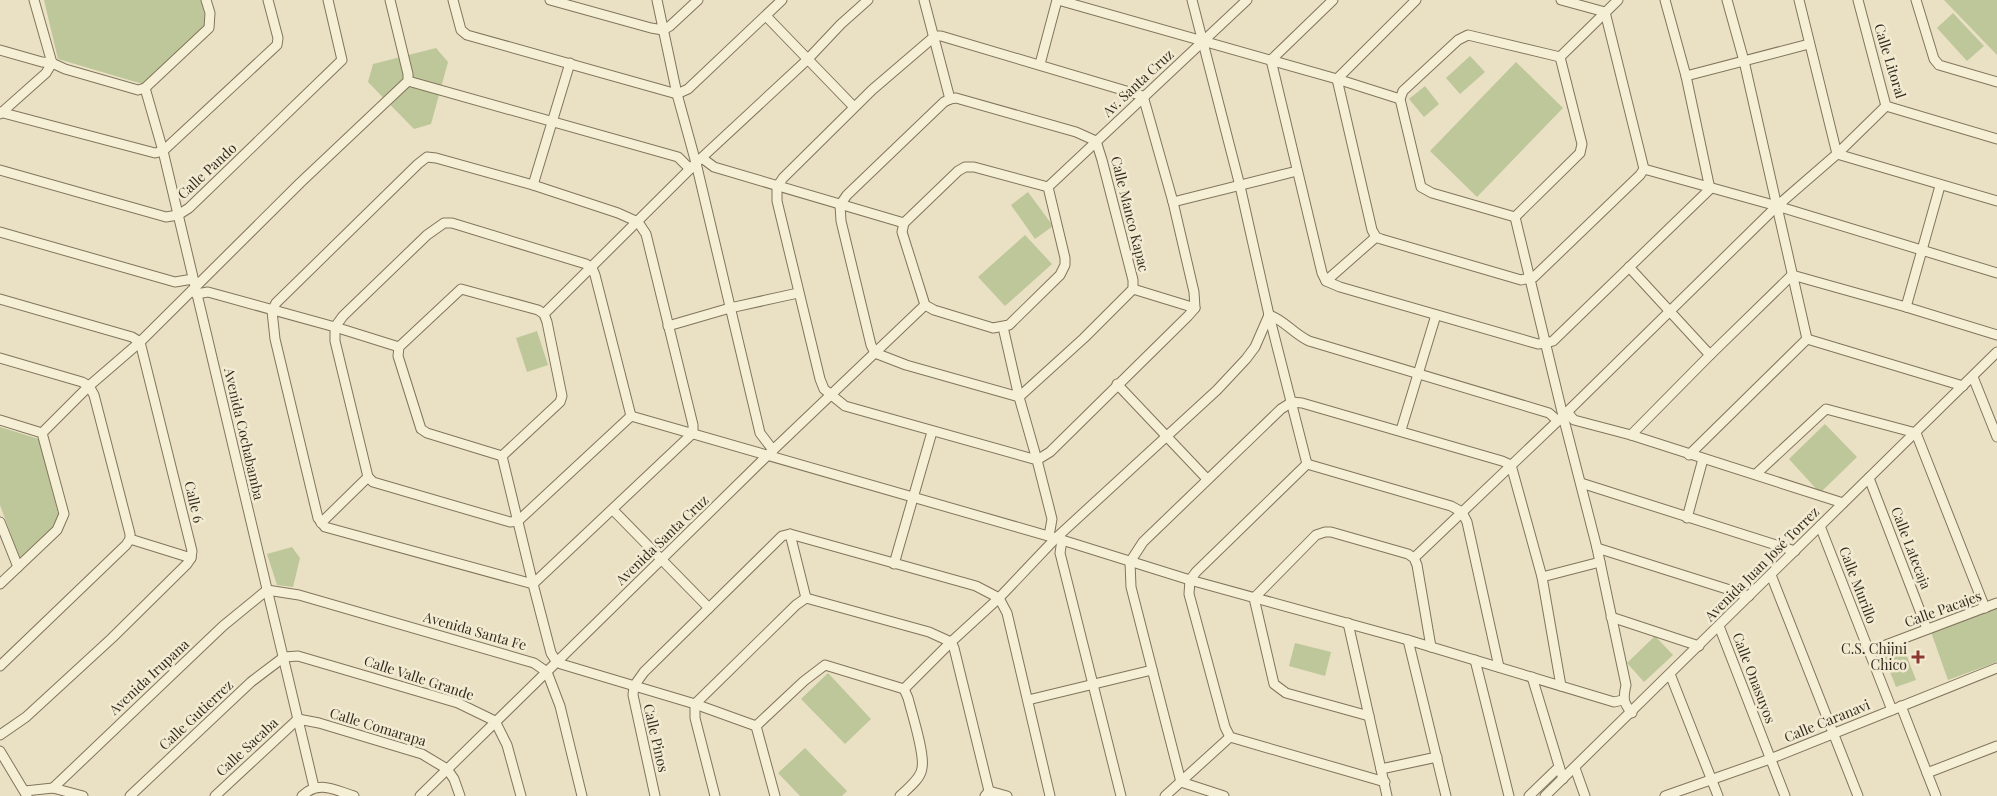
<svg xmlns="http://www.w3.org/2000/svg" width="1997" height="796" font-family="'Playfair Display',serif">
  <rect width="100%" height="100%" fill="#eae1c4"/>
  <g fill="#bdc799">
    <polygon points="44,0 201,0 207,24 146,85 58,59"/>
    <polygon points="1944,0 1997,0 1997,55"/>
    <polygon points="1953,13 1984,46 1967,61 1937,28"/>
    <polygon points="436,48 448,62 431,124 414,129 368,82 373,64"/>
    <polygon points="1470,56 1485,72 1460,94 1446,78"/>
    <polygon points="1516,62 1563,108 1477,197 1430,151"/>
    <polygon points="1425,86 1439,104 1424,117 1409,99"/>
    <polygon points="1028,192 1053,226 1035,239 1011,205"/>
    <polygon points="1025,235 1052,264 1005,306 978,277"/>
    <polygon points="537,331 548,365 527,372 516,338"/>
    <polygon points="1825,424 1857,457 1820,493 1789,459"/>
    <polygon points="0,427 39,439 60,521 20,559 0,505"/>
    <polygon points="292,547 300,558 293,587 277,585 267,554"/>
    <polygon points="1997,608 1997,662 1948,680 1931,632"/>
    <polygon points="1655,636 1673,655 1644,682 1627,663"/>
    <polygon points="1295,643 1331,652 1325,676 1289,666"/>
    <polygon points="1903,646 1916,680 1896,687 1883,654"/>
    <polygon points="828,673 871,719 845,744 801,699"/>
    <polygon points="805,748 847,791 842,796 800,796 778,773"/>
  </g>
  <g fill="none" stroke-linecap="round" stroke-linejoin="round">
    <g stroke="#82745c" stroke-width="11">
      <g id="minor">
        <polyline points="453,0 461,30 467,35 677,94 688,89 782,0"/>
        <polyline points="550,0 651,28 663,30 670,26 698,0"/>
        <polyline points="657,0 677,94 696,163 760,433 773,450"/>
        <polyline points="924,0 950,99"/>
        <polyline points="1058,0 1337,79 1400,99"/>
        <polyline points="1192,0 1240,186 1269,315 1307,464"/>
        <polyline points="1333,0 1271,60 1322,273 1326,281 1340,287 1538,344 1546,343 1553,341 1710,189 1686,76 1665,0"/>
        <polyline points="1416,0 1337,79 1372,230 1376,237 1381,239 1521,280 1534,277 1640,175 1644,169 1605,12 1561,0"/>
        <polyline points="1727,0 1744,61 1807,339"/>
        <polyline points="1799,0 1837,154 1997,201"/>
        <polyline points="1858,0 1886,106 1997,139"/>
        <polyline points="1916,0 1934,59 1939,65 1997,82"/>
        <polyline points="766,16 854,107"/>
        <polygon points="1468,35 1560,57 1582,144 1580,153 1515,217 1432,193 1421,187 1400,99 1403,91 1458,40"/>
        <polyline points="0,50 42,62 52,63 65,69 138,90 145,88 209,28 210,13 206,0"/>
        <polyline points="1560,57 1618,0"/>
        <polyline points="1040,64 1057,0"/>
        <polyline points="1686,76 1809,44"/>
        <polyline points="408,81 678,157 690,169"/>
        <polyline points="145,88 163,151 314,787"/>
        <polyline points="950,99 956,98 1076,132 1096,141 1102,160 1133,280 1133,289 1084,338 1019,397"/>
        <polyline points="950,99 944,102 847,195 840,205 841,221 871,345 875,353 906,365 1019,397"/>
        <polyline points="0,112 155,153 163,151 277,45 278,38 268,0"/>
        <polyline points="0,114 46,73 52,63 34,0"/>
        <polyline points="702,158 714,167 904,223"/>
        <polygon points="965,167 974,167 1048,187 1065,258 1065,265 1060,275 1009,325 993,328 934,310 925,305 902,232 904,223 958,171"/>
        <polyline points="1644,169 1777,206 1997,273"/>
        <polyline points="0,170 166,217 178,215 189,208 342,60 328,0"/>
        <polyline points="533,185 570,63"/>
        <polyline points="1048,187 1247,0"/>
        <polyline points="1173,202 1297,171"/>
        <path d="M1515,217L1563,416L1597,548L1626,685C1623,698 1623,703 1632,713"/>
        <polygon points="444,223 452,223 586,264 592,268 595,275 631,416 518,521 510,522 373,482 368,477 335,341 335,327 343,316 427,235"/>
        <polyline points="0,232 175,282 193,279"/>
        <polyline points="1629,267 1710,355"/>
        <polyline points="1326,281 1376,237"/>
        <polygon points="461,289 538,310 544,314 547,322 562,396 560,402 502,456 427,433 421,429 398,356 399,347"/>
        <polyline points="1133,289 1195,308"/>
        <polyline points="196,294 208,292 335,327 399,347"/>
        <polyline points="0,299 132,337 140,342 192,551 191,558 187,564 112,638 26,717 0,735"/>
        <polyline points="1906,307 1940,186"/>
        <polyline points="544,314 696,163 807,60 841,24 868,0"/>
        <path d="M1269,315C1284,320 1294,334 1309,341L1549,413L1558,421"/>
        <polyline points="668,326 730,308 798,293"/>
        <polyline points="1003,327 1019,397 1037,460"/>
        <polyline points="1807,339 1963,386"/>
        <polyline points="0,358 82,382 89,386 94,395 130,534 130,539 126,545 0,666"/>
        <polyline points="1973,377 1997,437"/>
        <polyline points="1117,384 1207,479"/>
        <polyline points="1567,412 1574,420 1631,435 1843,503"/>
        <polyline points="631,416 1062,540 1190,580 1408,640 1614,702 1623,700"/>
        <polyline points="0,420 42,433 64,514 57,530 0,584"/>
        <polyline points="1401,430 1436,315"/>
        <polyline points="42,433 89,386 140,342 300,183 408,81 408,74 390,0"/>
        <polyline points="1631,435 1710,355 1792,275 1906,307 1997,335"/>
        <polyline points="1689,455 1807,339"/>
        <polyline points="502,456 533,584 693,433 693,425 646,234 638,222 618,213 533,185 436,158 427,157 418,164 276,303 272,311 275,339 318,518 325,527 533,584 551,653 556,661 561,664 695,704 756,726"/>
        <polyline points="1037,460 845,406 824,389 820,379 777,201 777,187 783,178 872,90 935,36 941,36 1143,96 1173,202 1194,292 1195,308 1188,316 1050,452 1037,460 1052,519 1049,536"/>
        <polyline points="1307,464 1196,572 1190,580 1189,594 1225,727 1230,737 1385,782"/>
        <polyline points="1307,464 1451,506 1462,512 1467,522 1499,667"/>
        <polyline points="1756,474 1826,409 1916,433 1985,608"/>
        <polyline points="1869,478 1927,629"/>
        <polyline points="1581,483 1795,551"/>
        <polyline points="613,510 709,608"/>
        <polyline points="1687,518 1703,459"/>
        <polyline points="0,522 18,567"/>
        <polyline points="321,523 368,477"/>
        <polyline points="1820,526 1892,710"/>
        <polyline points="790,534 806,598"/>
        <polyline points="130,539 191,558"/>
        <polyline points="1062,540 1060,553 1121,796"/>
        <polyline points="1597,548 1749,596"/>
        <polyline points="1414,558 1563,416 1777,206 1837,154 1886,106"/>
        <polyline points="894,564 932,432"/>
        <polyline points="1771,575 1858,796"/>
        <polyline points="1542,577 1600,562"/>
        <polyline points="1611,617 1699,646"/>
        <polyline points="1348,623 1387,796"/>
        <polyline points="1719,626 1785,796"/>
        <polyline points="1408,640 1446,796"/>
        <polyline points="1870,651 1997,603"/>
        <polyline points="1475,660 1509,796"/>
        <polyline points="1670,674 1718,796"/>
        <polyline points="1532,677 1563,779"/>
        <polyline points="904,689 951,642 999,598 1056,538 1217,390 1246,359 1255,347 1269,315"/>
        <polyline points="1028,700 1152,670"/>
        <polyline points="1901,706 1936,796"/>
        <polyline points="1369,716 1286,693 1274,684 1254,598 1316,535 1325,532 1331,532 1408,554 1414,558 1417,565 1431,647"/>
        <polyline points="0,751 27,796"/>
        <polyline points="1575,768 1585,796"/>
        <polyline points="1381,769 1437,757"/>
        <polyline points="1927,773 1997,746"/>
        <polyline points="53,788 223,626 267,590 299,595 534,663 547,672 560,706 582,796"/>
        <polyline points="25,791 53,788 83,796"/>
        <polyline points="989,791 1007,796"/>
        <polyline points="130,796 251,682 284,657 298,656 458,703 495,721 507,745 521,796"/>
        <polyline points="215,796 298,719 319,723 422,754 447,769 454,779 460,796"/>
        <path d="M302,796C319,780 334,790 354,796"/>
        <polyline points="420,796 773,450 925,305"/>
        <polyline points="655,796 633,695 634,686 644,672 782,536 790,534 976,586 999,598 1007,613 1050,796"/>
        <polyline points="715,796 695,718 695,704 796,605 806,598 929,632 951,642 954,648 989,791 985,796"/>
        <path d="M775,796L756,726L804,681L825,665L904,689L908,698C912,714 925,754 922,768C921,779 907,789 900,796"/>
        <polyline points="1165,796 1230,737"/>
        <polyline points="1224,796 1181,782 1131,587 1130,562 1143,542 1281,409 1292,402 1302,403 1502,461 1511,465 1542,577 1561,686"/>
        <polyline points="1529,796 1559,767"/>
        <polyline points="1545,796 1997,352"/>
        <polyline points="1665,796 1770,759 1997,668"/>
      </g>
    </g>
    <use href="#minor" stroke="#f5efd6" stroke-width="9"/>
  </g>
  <path fill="#8c3831" stroke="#f2ebd2" stroke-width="2" d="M1915.5 649.5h5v5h5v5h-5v5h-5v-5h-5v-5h5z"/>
  <g text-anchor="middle" stroke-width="5" stroke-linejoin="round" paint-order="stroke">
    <g font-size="14" fill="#342b1f" stroke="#f2ebd2">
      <text transform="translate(1890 61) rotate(73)" y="5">Calle Litoral</text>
      <text transform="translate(1138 83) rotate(-43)" y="5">Av. Santa Cruz</text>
      <text transform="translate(207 171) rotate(-43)" y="5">Calle Pando</text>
      <text transform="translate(1130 214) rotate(76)" y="5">Calle Manco Kapac</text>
      <text transform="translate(244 434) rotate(77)" y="5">Avenida Cochabamba</text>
      <text transform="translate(194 502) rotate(77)" y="5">Calle 6</text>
      <text transform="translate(662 540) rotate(-44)" y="5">Avenida Santa Cruz</text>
      <text transform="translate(1911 548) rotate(69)" y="5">Calle Latecaja</text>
      <text transform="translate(1762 564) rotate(-45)" y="5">Avenida Juan José Torrez</text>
      <text transform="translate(1858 585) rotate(69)" y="5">Calle Murillo</text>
      <text transform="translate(1943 609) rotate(-20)" y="5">Calle Pacajes</text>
      <text transform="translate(475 631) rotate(16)" y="5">Avenida Santa Fe</text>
      <text transform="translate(149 677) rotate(-43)" y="5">Avenida Irupana</text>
      <text transform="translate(419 678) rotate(18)" y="5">Calle Valle Grande</text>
      <text transform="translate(1754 678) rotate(69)" y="5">Calle Onasuyos</text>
      <text transform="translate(196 715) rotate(-43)" y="5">Calle Gutierrez</text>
      <text transform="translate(1827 721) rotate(-22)" y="5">Calle Caranavi</text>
      <text transform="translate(378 727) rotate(17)" y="5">Calle Comarapa</text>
      <text transform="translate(656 738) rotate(77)" y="5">Calle Pinos</text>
      <text transform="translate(247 747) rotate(-43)" y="5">Calle Sacaba</text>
    </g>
    <g font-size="14" fill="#342b1f" stroke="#f2ebd2" text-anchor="end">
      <text x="1907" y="654">C.S. Chijni<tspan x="1907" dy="16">Chico</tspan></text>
    </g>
  </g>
</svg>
